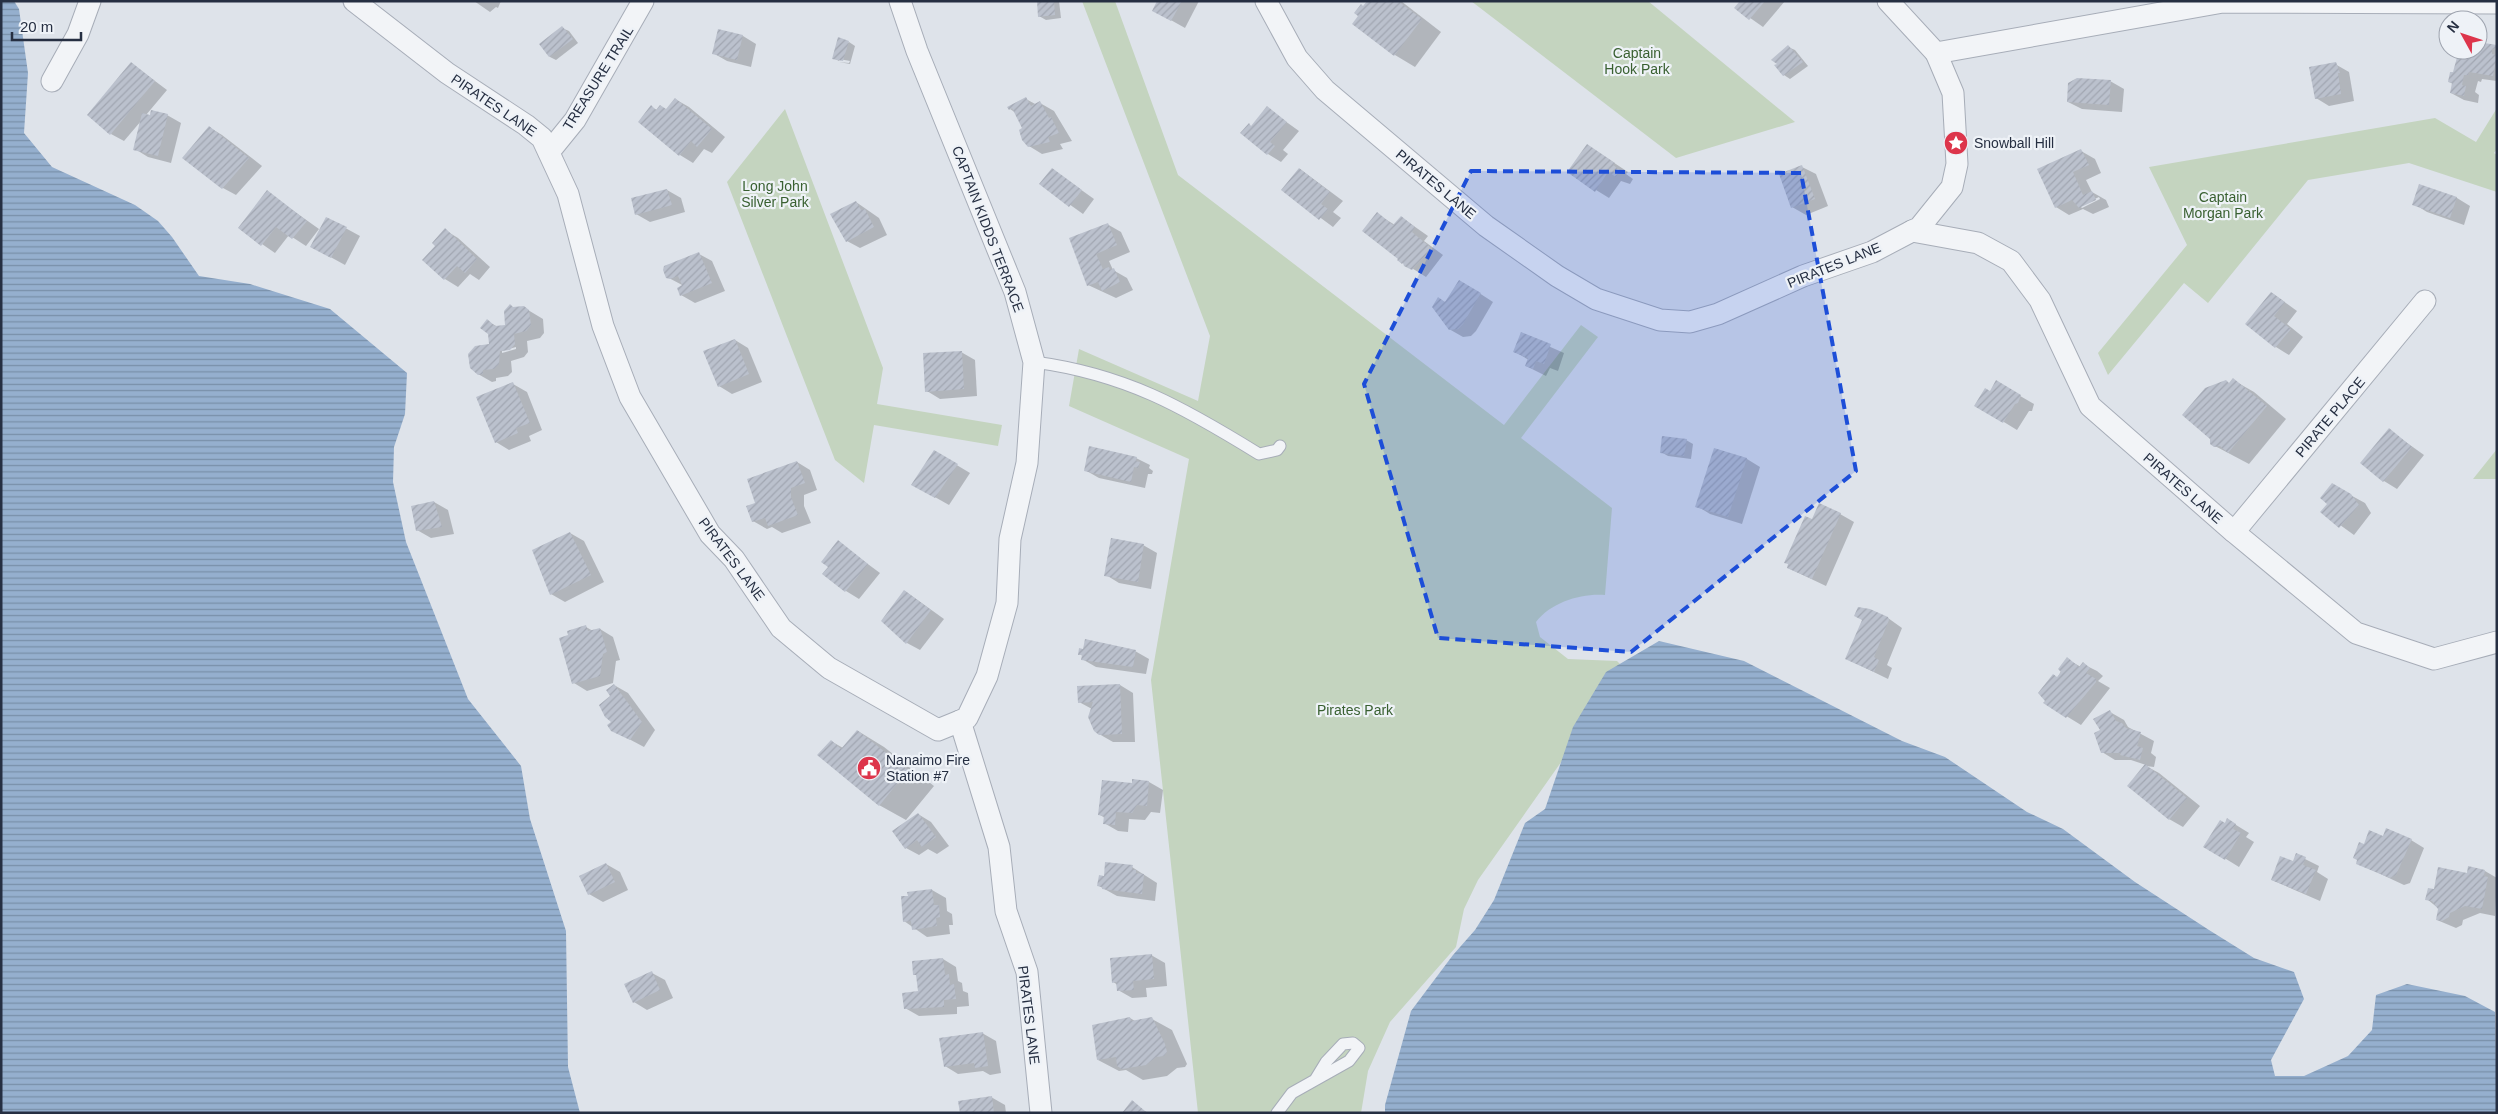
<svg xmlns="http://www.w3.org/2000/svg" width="2498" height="1114" font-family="Arial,sans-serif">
  <defs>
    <pattern id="water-rules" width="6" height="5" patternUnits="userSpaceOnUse" patternTransform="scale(1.25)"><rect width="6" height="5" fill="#95afce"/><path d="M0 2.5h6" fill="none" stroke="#798fa9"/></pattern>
    <pattern id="building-hatch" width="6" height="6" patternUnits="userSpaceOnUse" patternTransform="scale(1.25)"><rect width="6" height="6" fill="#bbc1cd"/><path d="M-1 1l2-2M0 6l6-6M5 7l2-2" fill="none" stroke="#a1a6b1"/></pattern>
  </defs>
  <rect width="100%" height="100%" fill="#dee3ea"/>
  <g fill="#c4d4bf">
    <path d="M1082,1H1115L1178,175L1504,425L1581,325L1598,337L1521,438L1612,508L1605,595C1582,593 1551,602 1536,622L1540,637L1568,659L1617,661L1626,670L1478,880L1464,909L1456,947L1390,1022L1368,1071L1361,1113H1198L1151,680L1189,459L1069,406L1079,349L1198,401L1210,336Z"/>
    <polygon points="1471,1 1648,1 1795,122 1676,158"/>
    <polygon points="2497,108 2497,149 2494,153 2497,155 2497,192 2409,163 2308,180 2208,303 2184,283 2108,375 2098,353 2187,245 2149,167 2435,118 2476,142"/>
    <polygon points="785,109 883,368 877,404 1002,425 998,446 874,425 864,483 835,460 727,182"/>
    <polygon points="2497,449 2497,479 2473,479"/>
  </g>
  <g fill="url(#water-rules)">
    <polygon points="1,1 14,1 19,9 28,73 24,133 52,167 135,205 158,221 172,237 199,276 250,284 330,309 407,373 405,414 394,447 393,482 406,542 468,699 521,766 530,819 566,931 568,1067 580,1113 1,1113"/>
    <polygon points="1659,641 1744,661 1902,741 1945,757 2027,812 2063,829 2135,882 2209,930 2254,958 2294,972 2304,999 2271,1060 2275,1076 2304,1076 2348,1056 2372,1030 2376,995 2407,984 2465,996 2495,1012 2497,1113 1385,1113 1385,1105 1411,1011 1453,955 1475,930 1494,900 1525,823 1545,809 1573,727 1606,672"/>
  </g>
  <g fill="#0003" fill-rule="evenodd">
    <polygon points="474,1 501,1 498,8 496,7 490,12"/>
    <polygon points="1038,1 1059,1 1061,18 1046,20 1039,16"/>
    <polygon points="1158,1 1199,1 1185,28 1153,10"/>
    <polygon points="1369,1 1401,1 1441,32 1415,67 1395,55 1354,24"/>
    <polygon points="1742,1 1785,1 1763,27 1736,8"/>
    <polygon points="562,28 569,31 578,43 556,60 550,57 541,44"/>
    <polygon points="743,36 756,44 751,67 727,61 713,53"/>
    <polygon points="849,42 855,46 850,64 839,62 849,63 850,61 839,59 839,61 833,58"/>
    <polygon points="2478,43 2497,47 2497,81 2482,79 2481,82 2478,81 2475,92 2479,95 2478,103 2464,100 2451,93 2453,84 2449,82 2454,74 2460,50 2478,50"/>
    <polygon points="1788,47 1795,50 1808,66 1790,79 1784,75"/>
    <polygon points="131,63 167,90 146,115 167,115 181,123 171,163 148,157 135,149 141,121 124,141 111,134"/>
    <polygon points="2335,64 2349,72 2354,101 2329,106 2316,98"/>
    <polygon points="2110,81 2124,89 2122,112 2082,109 2068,102"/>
    <polygon points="675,99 689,107 725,137 712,153 704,149 693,163 680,155 651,107 657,110 667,110"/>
    <polygon points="1026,99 1037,105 1040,103 1054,111 1072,141 1060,144 1063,149 1042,154 1029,146 1024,128 1016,113 1010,109"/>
    <polygon points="1267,108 1299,131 1283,150 1288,154 1281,162 1268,154 1242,133 1252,127"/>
    <polygon points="209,127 222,135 262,166 236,195 223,188"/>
    <polygon points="1587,145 1628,172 1626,174 1633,179 1630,184 1621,181 1609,198 1596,190"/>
    <path d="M2081,151L2095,159L2101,173L2086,180L2092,192L2106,200L2109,207L2093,214L2083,209L2069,215L2056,207ZM2099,197L2100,199L2082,208L2080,206Z"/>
    <polygon points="1802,167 1816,174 1828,206 1806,215 1792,207"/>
    <polygon points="1052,169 1094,199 1083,214 1041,184"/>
    <polygon points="1300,169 1343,201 1333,212 1341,218 1333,227 1283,190"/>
    <polygon points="2420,185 2457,198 2470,206 2464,225 2427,212 2414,204"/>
    <polygon points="667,190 681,198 685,212 650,222 636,214"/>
    <polygon points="267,192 319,229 306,246 289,235 275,253 239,228"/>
    <polygon points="856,202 879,218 887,235 860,248 847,241"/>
    <polygon points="1377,214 1395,225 1401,217 1428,236 1424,241 1443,255 1426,277 1399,260"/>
    <polygon points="327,218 360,236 345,265 325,254"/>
    <polygon points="1107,224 1121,232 1130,252 1109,261 1113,270 1127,278 1133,290 1116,298 1088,285 1071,239"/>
    <polygon points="445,230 458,238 490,267 479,280 470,274 458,287 445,279 437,246"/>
    <polygon points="699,254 712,261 725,291 695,303 681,295 684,286 667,277"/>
    <polygon points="1473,289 1493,302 1476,331 1471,336 1463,337 1449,329 1433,307"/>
    <polygon points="2272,293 2297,311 2287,324 2303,337 2289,355 2276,347"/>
    <path d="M523,307L543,319L544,333L540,338L527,341L528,352L524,357L511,361L512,372L508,376L496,378V381L492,382L478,374L491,346L487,321L498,327L507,326L514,308ZM516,347V349L502,353V351Z"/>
    <polygon points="1521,334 1564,353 1558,371 1550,368 1546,376 1526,366 1529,360 1515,352"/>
    <polygon points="735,340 748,348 762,382 732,394 719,386"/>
    <polygon points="961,352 975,360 977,396 940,399 927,391"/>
    <polygon points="2233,380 2254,392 2286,419 2249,464 2215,446 2230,384"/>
    <polygon points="1996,382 2034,404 2032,411 2029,411 2017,430 1976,405 1990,392"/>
    <polygon points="513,384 527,392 542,430 529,436 531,441 509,450 496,442"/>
    <polygon points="2389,430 2424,455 2397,489 2384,481"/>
    <polygon points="1686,440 1693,444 1691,459 1668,456 1661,452"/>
    <polygon points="1715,449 1747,459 1760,467 1742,524 1710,514 1697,506"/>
    <polygon points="935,452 970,473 949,505 926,492"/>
    <polygon points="1136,458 1150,465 1149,468 1153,471 1152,474 1148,474 1145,488 1099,478 1085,470"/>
    <polygon points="797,462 810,470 817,490 804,495 804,506 811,523 782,533 772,527 767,529 753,521 757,503"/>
    <polygon points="2332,485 2365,503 2371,513 2354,535 2322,512 2329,503"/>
    <polygon points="434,502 448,510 454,534 431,538 417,530"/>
    <polygon points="1840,514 1854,522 1826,586 1788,568 1813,521"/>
    <polygon points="570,533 584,541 604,582 565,602 551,594"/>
    <polygon points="838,542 880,573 859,599 846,591"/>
    <polygon points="1143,545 1157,553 1151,589 1119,583 1106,575"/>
    <polygon points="905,591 944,619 920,650 907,643 882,621"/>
    <polygon points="1888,618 1902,628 1887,665 1892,668 1888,679 1847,659"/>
    <polygon points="586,627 593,631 600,629 613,637 620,660 616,661 613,683 587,691 574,683 570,636"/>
    <polygon points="1084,650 1135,651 1149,659 1146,674 1096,667 1082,659 1083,656 1079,654"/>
    <polygon points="2067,659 2081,667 2083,664 2097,671 2103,676 2098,681 2110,688 2081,725 2045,703"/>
    <polygon points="614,685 628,693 655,730 644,747 612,730"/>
    <polygon points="1120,685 1133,693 1135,742 1113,742 1099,734 1092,709 1079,702"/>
    <polygon points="2110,712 2124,720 2128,727 2154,741 2151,753 2156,757 2154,767 2146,766 2159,773 2200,806 2183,827 2169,819 2129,786 2146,765 2131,760 2115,760 2102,752 2096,734 2101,731 2095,720"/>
    <polygon points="858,731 884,747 934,786 906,820 879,805 831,741 843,748"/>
    <polygon points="1133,780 1149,782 1163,790 1160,813 1151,812 1145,820 1129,819 1128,832 1118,831 1104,823 1105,818 1100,815 1133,785"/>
    <polygon points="918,814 931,822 949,846 937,854 928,849 919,855 906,848"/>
    <polygon points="2228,820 2249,833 2246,837 2254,842 2239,867 2205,846"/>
    <polygon points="2384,838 2411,840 2424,848 2410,883 2404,885 2357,863"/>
    <polygon points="2297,855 2319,866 2317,872 2328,879 2320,901 2272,880 2294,863"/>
    <polygon points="606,864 620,872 628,890 603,902 589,894"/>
    <polygon points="1132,867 1157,883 1155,901 1117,896 1099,886 1105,877"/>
    <polygon points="2485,871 2497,878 2495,916 2480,913 2463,920 2462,925 2456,928 2437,920 2439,909 2427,899 2435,891"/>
    <polygon points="932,890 946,898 947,911 952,914 953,925 949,925 950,934 927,937 904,921"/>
    <polygon points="1151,955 1165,963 1167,986 1146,988 1147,997 1132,998 1118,990 1118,985 1113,982"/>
    <polygon points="943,959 956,967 958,981 962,983 963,991 968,993 969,1006 957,1007 957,1014 919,1016 905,1008 919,992 918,976 914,974"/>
    <polygon points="652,973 665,980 673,998 647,1010 634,1002"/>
    <polygon points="1130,1018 1135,1021 1152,1019 1172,1030 1187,1064 1185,1067 1177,1068 1167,1076 1143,1080 1126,1070 1119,1071 1098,1060"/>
    <polygon points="982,1033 996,1041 1001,1073 990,1075 983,1071 958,1074 945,1066"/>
    <polygon points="991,1097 1005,1105 1006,1113 961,1113"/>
  </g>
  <g fill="url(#building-hatch)">
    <polygon points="1037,1 1054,1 1055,15 1038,17"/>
    <polygon points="1157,1 1182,1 1171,21 1152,11"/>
    <polygon points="1367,1 1398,1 1422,19 1394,56 1352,24 1358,16 1354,13 1361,4 1363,6"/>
    <polygon points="1740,1 1765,1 1749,20 1734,8"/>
    <polygon points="562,26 573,39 549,57 539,44"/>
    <polygon points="718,29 743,35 737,60 712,54"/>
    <polygon points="838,37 849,41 843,61 832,59"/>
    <polygon points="2478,42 2497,45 2497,48 2492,49 2492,54 2497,55 2493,76 2469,72 2468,75 2464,75 2462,85 2466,86 2464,96 2450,93 2452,83 2448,82 2450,72 2453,72 2459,50 2478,50"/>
    <polygon points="1788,45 1803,62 1783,76 1774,65 1777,64 1771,60"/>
    <polygon points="131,62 155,81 110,135 87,115"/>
    <polygon points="2336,62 2340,73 2338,73 2341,94 2315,99 2309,67"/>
    <polygon points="2077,78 2111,80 2109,105 2067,102 2068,83"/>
    <polygon points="1026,97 1031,106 1040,101 1049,118 1051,117 1059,133 1048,137 1050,142 1028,147 1022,140 1019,130 1022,128 1012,108 1009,110 1007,107"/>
    <polygon points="675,98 712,129 697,147 691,141 679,156 638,122 651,105 656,110 660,105 666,109"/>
    <polygon points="1267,106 1287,122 1270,142 1275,146 1267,155 1240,133 1249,123 1251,126"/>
    <polygon points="151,110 168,114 158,156 133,150 142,113 150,115"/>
    <polygon points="209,126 249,158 222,189 182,158"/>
    <polygon points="1587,144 1615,163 1613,165 1620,170 1616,177 1608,172 1595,192 1567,172"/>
    <polygon points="2081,149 2089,165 2073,172 2083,195 2092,191 2096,200 2079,208 2072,200 2055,208 2037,169"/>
    <polygon points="1802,165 1815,199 1791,208 1779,174"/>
    <polygon points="1052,168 1082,190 1069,207 1039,184"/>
    <polygon points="1299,168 1330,192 1321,204 1328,209 1319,220 1281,190"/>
    <polygon points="2419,184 2457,197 2450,218 2412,205"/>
    <polygon points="667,189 672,205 635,215 631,198"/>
    <polygon points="267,190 307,221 292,239 276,227 261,246 238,228"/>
    <polygon points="856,201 861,210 865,209 874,227 846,242 830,214"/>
    <polygon points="1377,212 1393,225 1401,216 1415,227 1412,232 1430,247 1429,251 1412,270 1404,266 1403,263 1402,264 1397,260 1398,259 1362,231"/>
    <polygon points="326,217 347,227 331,258 310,247"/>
    <polygon points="1108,223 1117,245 1096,254 1103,269 1109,267 1110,270 1114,268 1120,282 1102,291 1098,282 1087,286 1069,238"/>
    <polygon points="445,228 477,259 465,273 457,266 444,280 422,260 435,246 432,243"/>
    <polygon points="699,252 712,283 680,296 677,288 682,285 678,276 670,279 666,278 663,270 664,266"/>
    <polygon points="1459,280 1481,293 1463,324 1458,329 1449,330 1432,307 1438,297 1445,302"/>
    <polygon points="2271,292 2285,302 2274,316 2291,329 2275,348 2245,324"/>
    <polygon points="510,304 513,307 524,306 529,310 531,325 526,331 514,334 515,344 510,350 500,351 499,364 494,369 483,370 483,374 478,375 470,368 468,354 475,346 489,344 488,334 480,328 487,319 495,326 505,325 504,311"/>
    <polygon points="1521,332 1551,344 1544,364 1536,361 1533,369 1525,366 1528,358 1513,352"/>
    <polygon points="735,339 749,374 718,387 703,351"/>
    <polygon points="962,351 964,389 925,392 923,353"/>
    <polygon points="2233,378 2267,406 2228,453 2220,446 2214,447 2210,444 2210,439 2182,415 2205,388 2226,380 2229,383"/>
    <polygon points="1996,380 2021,395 2018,403 2015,404 2003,423 1974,406 1985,388 1990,391"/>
    <polygon points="513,382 530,423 516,428 518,433 495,443 476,397"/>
    <polygon points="2389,428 2412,447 2383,482 2360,463"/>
    <polygon points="1662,436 1687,439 1684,456 1660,453"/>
    <polygon points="1089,446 1137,457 1136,461 1140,462 1138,468 1134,467 1131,482 1084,471"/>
    <polygon points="1714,448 1747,458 1728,517 1695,507"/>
    <polygon points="934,450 958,464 935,498 911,485"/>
    <polygon points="797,461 805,483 791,488 791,497 798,515 768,526 765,518 752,522 746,506 755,503 747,479"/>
    <polygon points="2332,483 2351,494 2359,505 2339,528 2320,512 2327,504 2320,498"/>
    <polygon points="434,501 442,527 416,531 411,506"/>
    <polygon points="1819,503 1841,513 1812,579 1787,568 1788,564 1784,563 1805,516 1812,519"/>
    <polygon points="570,532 591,575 550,595 532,550"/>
    <polygon points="1111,538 1144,544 1138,582 1104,576"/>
    <polygon points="838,540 868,564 845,592 822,574 828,567 821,562"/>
    <polygon points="904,590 931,610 906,644 881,621"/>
    <polygon points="1858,607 1870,609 1888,617 1889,620 1874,657 1879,660 1874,672 1845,659 1862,620 1854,616"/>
    <polygon points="586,625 588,631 600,628 607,652 603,654 600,676 572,684 559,638 568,635 567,631"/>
    <polygon points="1085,639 1136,650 1133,667 1081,660 1082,655 1078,655 1079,648 1083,649"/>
    <polygon points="2067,657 2079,667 2083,662 2090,668 2086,673 2096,679 2096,682 2066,718 2043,703 2045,701 2038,693 2053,674 2057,677 2061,672 2058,669"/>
    <polygon points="614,684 642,722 630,740 611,731 607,725 611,722 605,717 599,705 610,696 606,690"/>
    <polygon points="1120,684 1122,734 1099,735 1094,731 1088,717 1093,702 1078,703 1077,686"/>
    <polygon points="2110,710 2116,721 2122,723 2126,728 2141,732 2137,746 2143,748 2140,760 2120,755 2121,753 2101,753 2094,733 2100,730 2093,719"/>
    <polygon points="857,730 908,770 879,806 817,755 831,740 841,749"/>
    <polygon points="2145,764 2187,798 2169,820 2127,786"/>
    <polygon points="1132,779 1149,781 1147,806 1137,805 1132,813 1116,812 1115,825 1103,824 1104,816 1098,815 1102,780 1132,783"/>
    <polygon points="918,813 936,837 922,847 917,840 905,849 892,831"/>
    <polygon points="2227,818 2236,824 2233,829 2241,833 2225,860 2203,847 2220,820 2225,823"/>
    <polygon points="2386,828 2412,839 2396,875 2390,878 2356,864 2357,860 2353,858 2359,842 2364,844 2369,830 2383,836"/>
    <polygon points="2296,853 2306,857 2303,865 2316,870 2306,894 2271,880 2280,856 2293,861"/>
    <polygon points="1105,862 1133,865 1132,869 1136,870 1136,873 1144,874 1142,894 1102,889 1102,887 1097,886 1099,875 1104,876"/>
    <polygon points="606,863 615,882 588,895 579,876"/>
    <polygon points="2468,866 2485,870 2484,876 2488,877 2482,909 2465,906 2450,913 2449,917 2442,921 2436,920 2438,909 2432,901 2425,900 2428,888 2434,889 2438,867 2467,873"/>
    <polygon points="932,889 934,905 939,905 940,917 936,918 937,926 912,930 911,921 903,922 901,896 908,896 907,892"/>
    <polygon points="1152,954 1154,979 1133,981 1134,990 1117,991 1116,982 1112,983 1110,958"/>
    <polygon points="943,958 945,975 949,974 950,985 954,984 956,999 944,1000 944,1007 904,1009 902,993 918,991 916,975 913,975 912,961"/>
    <polygon points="652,971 660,990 633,1003 624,984"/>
    <polygon points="1130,1017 1131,1021 1152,1017 1165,1044 1167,1052 1164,1056 1156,1057 1146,1065 1122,1069 1117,1066 1116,1057 1097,1060 1092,1025"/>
    <polygon points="983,1032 988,1066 975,1068 974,1063 944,1067 939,1038"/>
    <polygon points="992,1096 994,1113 960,1113 958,1101"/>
    <polygon points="1132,1100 1145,1111 1148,1113 1122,1113"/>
  </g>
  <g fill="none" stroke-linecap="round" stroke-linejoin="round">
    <g stroke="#a7adb8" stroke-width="13">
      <g id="lane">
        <path d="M1034,362C1125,374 1183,407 1259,454L1277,450L1280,446"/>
        <polyline points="1277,1113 1292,1093 1349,1061 1359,1048 1353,1043 1343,1044 1326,1062 1315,1080"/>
      </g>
    </g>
    <g stroke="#a7adb8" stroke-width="23">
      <g id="street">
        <polyline points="354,1 447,73 526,125 542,138 568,194 603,326 630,397 710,534 734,559 781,628 829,668 938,730 960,721 999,847 1006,911 1027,972 1041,1113"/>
        <polyline points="900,1 917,51 1015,292 1034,362 1027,463 1010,539 1007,603 987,676 967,718 960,721"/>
        <polyline points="1266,1 1297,58 1325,90 1486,226 1557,276 1596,299 1660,320 1690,322 1718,314 1803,276 1872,252 1912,231 1978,243 2011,261 2040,300 2090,406 2234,532 2356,633 2434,659 2497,642"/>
        <polyline points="1888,1 1936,53 2223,2 2497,3"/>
        <polyline points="52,81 78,34 90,1"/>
        <polyline points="549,152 575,120 643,1"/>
        <polyline points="1912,231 1919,228 1952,187 1957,164 1953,93 1936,53"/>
        <polyline points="2234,532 2425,301"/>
      </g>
    </g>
    <use href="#lane" stroke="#f2f4f7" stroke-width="11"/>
    <use href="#street" stroke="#f2f4f7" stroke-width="21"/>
  </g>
  <path fill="#1d4ed8" fill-opacity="0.2" stroke="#1d4ed8" stroke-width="4" stroke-dasharray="10 6" stroke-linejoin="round" d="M1471,171L1801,173L1856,471L1631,652L1438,638L1364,384Z"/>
  <defs>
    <g id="sight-disc" transform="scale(1.25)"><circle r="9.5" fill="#dd354b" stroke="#eef2f7"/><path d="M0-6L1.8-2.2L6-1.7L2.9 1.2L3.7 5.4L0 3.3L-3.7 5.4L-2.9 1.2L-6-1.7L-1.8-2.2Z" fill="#fff"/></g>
    <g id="civic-disc" transform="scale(1.25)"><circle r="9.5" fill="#dd354b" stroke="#eef2f7"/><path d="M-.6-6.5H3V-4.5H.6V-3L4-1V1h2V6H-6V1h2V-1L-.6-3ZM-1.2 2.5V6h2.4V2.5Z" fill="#fff"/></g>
  </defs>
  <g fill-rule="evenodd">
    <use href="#sight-disc" x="1956" y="143"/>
    <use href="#civic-disc" x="869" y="768"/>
  </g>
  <g text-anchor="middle" stroke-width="4.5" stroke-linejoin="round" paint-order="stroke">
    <g font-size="14" fill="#396031" stroke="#eef2f7">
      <text x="1637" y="58">Captain<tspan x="1637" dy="16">Hook Park</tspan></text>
      <text x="775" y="191">Long John<tspan x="775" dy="16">Silver Park</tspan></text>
      <text x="2223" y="202">Captain<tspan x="2223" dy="16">Morgan Park</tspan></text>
      <text x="1355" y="715">Pirates Park</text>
    </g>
    <g font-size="14" fill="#262f42" stroke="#eef2f7">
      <text transform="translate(598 78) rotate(-58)" y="5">TREASURE TRAIL</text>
      <text transform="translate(494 105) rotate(34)" y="5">PIRATES LANE</text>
      <text transform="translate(1436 184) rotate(40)" y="5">PIRATES LANE</text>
      <text transform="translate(988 229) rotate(69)" y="5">CAPTAIN KIDDS TERRACE</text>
      <text transform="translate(1834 265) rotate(-22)" y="5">PIRATES LANE</text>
      <text transform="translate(2330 417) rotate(-50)" y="5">PIRATE PLACE</text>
      <text transform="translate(2183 488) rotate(41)" y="5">PIRATES LANE</text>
      <text transform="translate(732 559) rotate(53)" y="5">PIRATES LANE</text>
      <text transform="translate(1029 1015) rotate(83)" y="5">PIRATES LANE</text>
    </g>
    <g font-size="14" fill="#262f42" stroke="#eef2f7" text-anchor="start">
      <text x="1974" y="148">Snowball Hill</text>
      <text x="886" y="765">Nanaimo Fire<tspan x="886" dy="16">Station #7</tspan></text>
    </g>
  </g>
  <rect width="2498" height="1114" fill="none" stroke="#262f42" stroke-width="5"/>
  <g transform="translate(2463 35) rotate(310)"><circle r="24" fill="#eef2f7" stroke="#9ea4af"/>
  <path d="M0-4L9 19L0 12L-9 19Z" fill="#dd354b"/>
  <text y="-8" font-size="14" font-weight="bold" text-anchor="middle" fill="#262f42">N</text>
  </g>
  <path d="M12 32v8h69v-8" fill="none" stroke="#262f42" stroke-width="2.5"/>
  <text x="20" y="32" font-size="15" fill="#262f42" stroke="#eef2f7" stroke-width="4" paint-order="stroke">20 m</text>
</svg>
